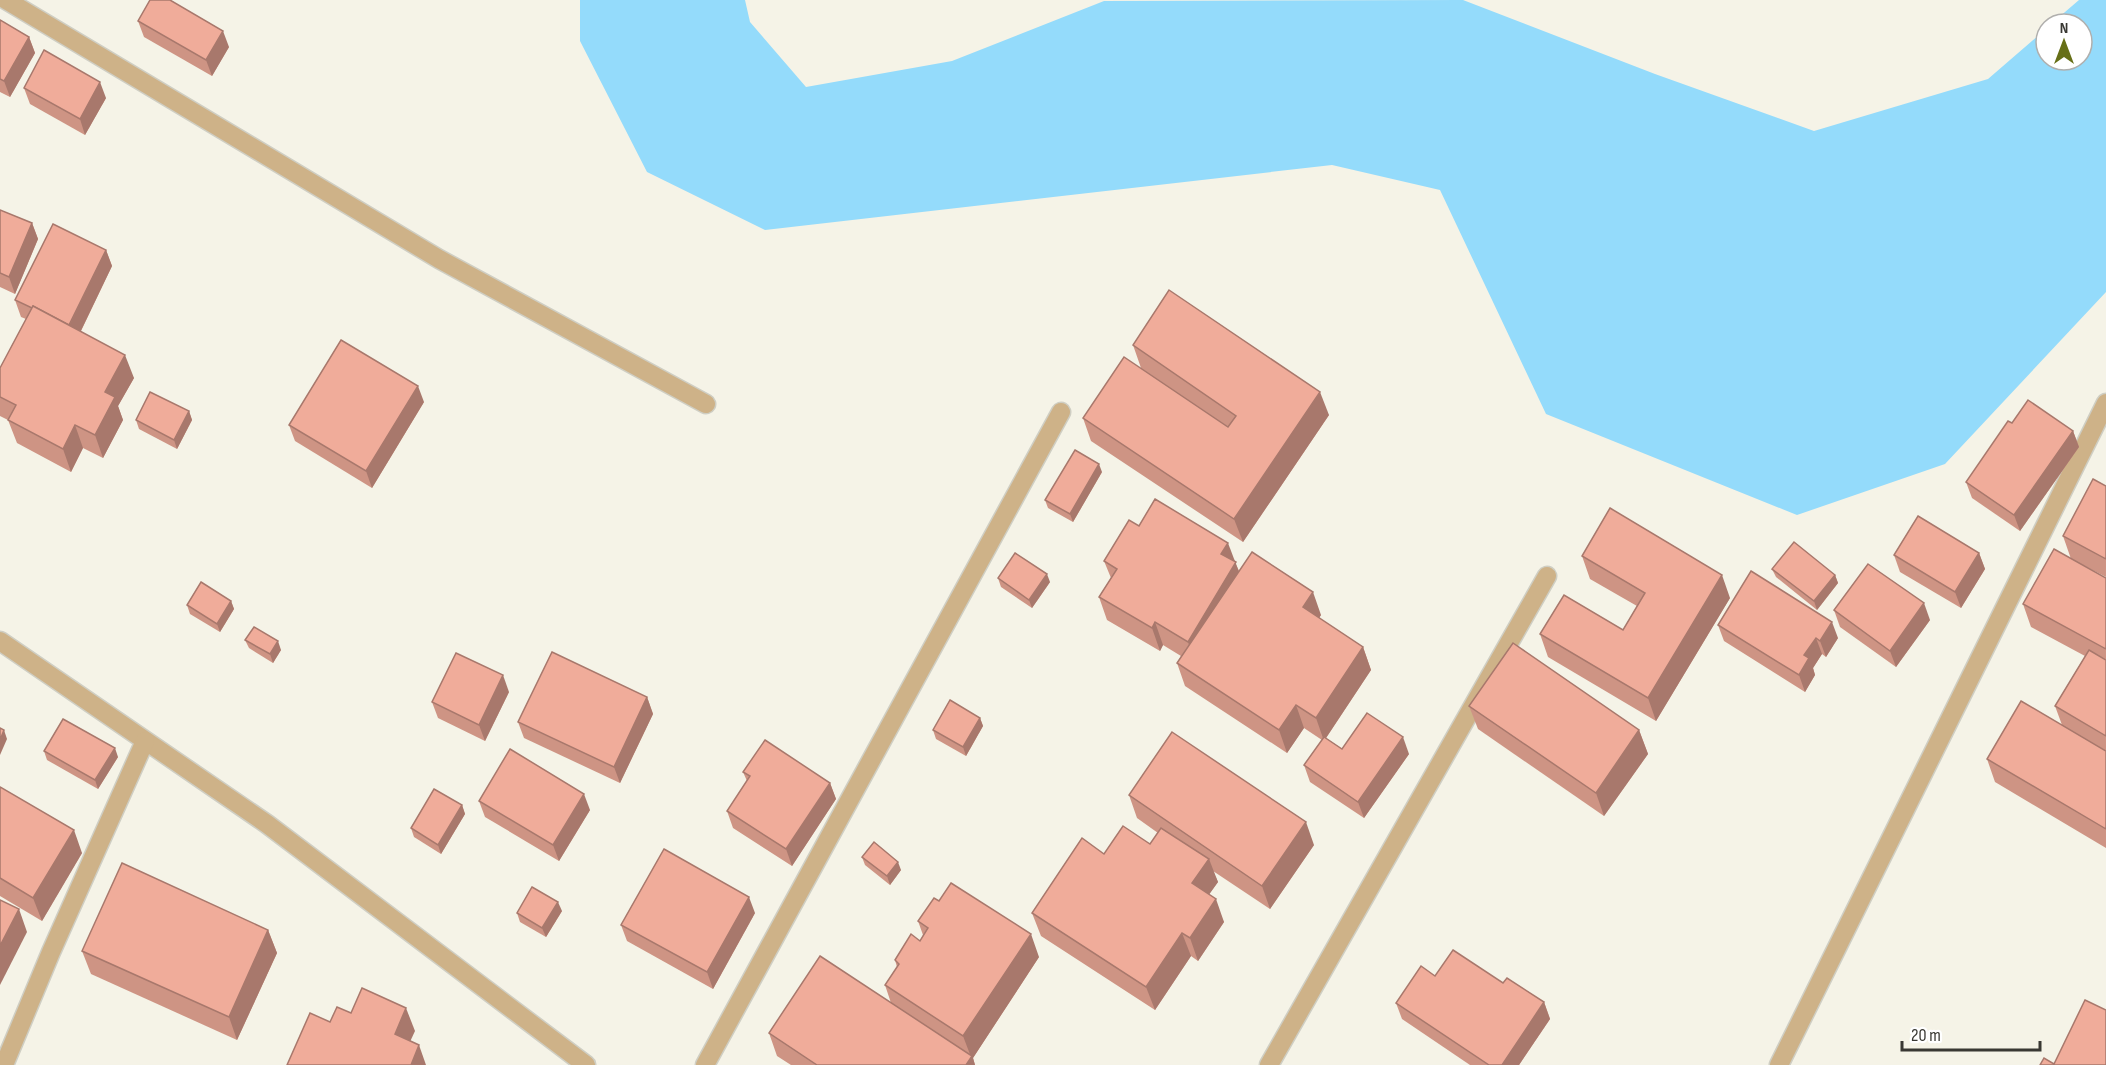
<svg xmlns="http://www.w3.org/2000/svg" width="2106" height="1065" font-family="'Sofia Sans Condensed',sans-serif">
  <rect width="100%" height="100%" fill="#f5f3e7"/>
  <polygon fill="#94dbfb" points="580,0 745,0 750,22 806,87 952,61 1104,1 1463,0 1655,74 1814,131 1988,79 2046,29 2046,60 2082,60 2082,24 2051,24 2079,0 2106,0 2106,292 1945,464 1797,515 1546,414 1440,190 1332,165 765,230 647,172 580,41"/>
  <g fill="none" stroke-linecap="round" stroke-linejoin="round">
    <g stroke="#cfcec3" stroke-width="21">
      <g id="minor">
        <polyline points="6,0 439,259 706,404"/>
        <polyline points="0,641 267,824 586,1065"/>
        <polyline points="4,1065 51,952 145,741"/>
        <polyline points="705,1065 1061,412"/>
        <polyline points="1269,1065 1547,576"/>
        <polyline points="1779,1065 2106,403"/>
      </g>
    </g>
    <use href="#minor" stroke="#ceb288" stroke-width="18"/>
  </g>
  <g fill="#ce9484">
    <polygon points="0,20 29,37 35,53 10,97 0,92"/>
    <polygon points="138,21 229,47 212,76 144,37"/>
    <polygon points="24,88 106,98 85,135 30,104"/>
    <polygon points="0,210 32,223 38,239 15,294 0,287"/>
    <polygon points="106,250 112,266 81,331 134,378 118,406 123,420 103,458 83,448 71,472 17,443 8,420 0,416 0,368 26,319 21,317 15,300"/>
    <polygon points="1133,345 1329,415 1243,542 1091,441 1083,418 1141,368"/>
    <polygon points="424,402 372,488 295,441 289,425"/>
    <polygon points="189,411 192,420 177,449 139,429 136,420"/>
    <polygon points="2012,423 2073,431 2079,447 2020,531 1972,498 1966,482"/>
    <polygon points="1102,472 1073,522 1048,508 1045,500"/>
    <polygon points="2106,486 2106,577 2071,559 2063,536"/>
    <polygon points="1139,526 1235,562 1239,571 1321,615 1319,618 1363,647 1371,670 1326,738 1342,749 1409,754 1364,818 1310,782 1304,765 1322,740 1304,728 1287,753 1185,686 1177,663 1181,656 1163,645 1160,651 1107,620 1099,597 1111,578 1104,561"/>
    <polygon points="1979,553 1985,569 1961,608 1900,572 1894,555"/>
    <polygon points="1582,556 1730,598 1656,721 1548,657 1540,634 1623,630 1637,606 1590,579"/>
    <polygon points="1772,569 1835,575 1838,583 1817,610 1776,577"/>
    <polygon points="998,578 1050,582 1032,608 1001,587"/>
    <polygon points="2106,578 2106,848 1995,782 1987,759 2062,725 2055,706 2085,656 2031,627 2023,604"/>
    <polygon points="231,601 234,609 220,632 190,614 187,605"/>
    <polygon points="1834,610 1930,620 1896,667 1840,627"/>
    <polygon points="1718,625 1838,638 1826,657 1822,654 1813,668 1815,675 1805,692 1724,641"/>
    <polygon points="245,640 281,650 273,663 249,648"/>
    <polygon points="509,692 485,741 438,718 432,702"/>
    <polygon points="647,697 653,714 620,783 524,738 518,722"/>
    <polygon points="1469,706 1639,730 1648,754 1604,816 1478,729"/>
    <polygon points="980,718 983,726 966,756 936,739 933,730"/>
    <polygon points="44,751 118,757 98,789 47,760"/>
    <polygon points="743,772 830,783 836,799 792,866 733,828 727,811 747,781"/>
    <polygon points="0,787 82,853 42,921 0,896"/>
    <polygon points="1129,795 1314,845 1270,909 1213,871 1218,882 1209,894 1224,922 1198,961 1191,956 1155,1010 1041,936 1032,913 1104,854 1150,844 1158,833 1137,818"/>
    <polygon points="479,801 590,810 559,861 485,817"/>
    <polygon points="462,805 465,814 441,854 414,837 411,828"/>
    <polygon points="862,857 901,870 890,885 865,865"/>
    <polygon points="562,911 546,937 520,922 517,913"/>
    <polygon points="755,913 713,989 627,941 621,925"/>
    <polygon points="918,921 1039,957 973,1058 975,1065 791,1065 777,1056 769,1033 891,1003 885,985 897,967 895,960 920,941 923,935"/>
    <polygon points="268,930 277,953 237,1040 91,974 82,951"/>
    <polygon points="1435,976 1503,983 1544,1002 1550,1019 1519,1065 1470,1065 1402,1019 1396,1003"/>
  </g>
  <g fill="#a8786c">
    <polygon points="223,31 229,47 212,76 206,60"/>
    <polygon points="29,37 35,53 10,97 4,81"/>
    <polygon points="100,82 106,98 85,135 80,119"/>
    <polygon points="32,223 38,239 15,294 9,277"/>
    <polygon points="106,250 112,266 75,343 69,326"/>
    <polygon points="125,355 134,378 118,406 123,420 103,458 95,435 105,392"/>
    <polygon points="418,386 424,402 372,488 366,471"/>
    <polygon points="1320,392 1329,415 1243,542 1234,519"/>
    <polygon points="189,411 192,420 177,449 174,440"/>
    <polygon points="75,425 83,448 71,472 63,449"/>
    <polygon points="2073,431 2079,447 2020,531 2014,515"/>
    <polygon points="1099,464 1102,472 1073,522 1070,514"/>
    <polygon points="1228,543 1244,585 1196,665 1188,642 1221,554"/>
    <polygon points="1979,553 1985,569 1961,608 1955,592"/>
    <polygon points="1047,574 1050,582 1032,608 1029,600"/>
    <polygon points="1722,575 1730,598 1656,721 1648,698"/>
    <polygon points="1835,575 1838,583 1817,610 1814,601"/>
    <polygon points="1313,592 1321,615 1311,630 1303,607"/>
    <polygon points="231,601 234,609 220,632 217,624"/>
    <polygon points="1924,603 1930,620 1896,667 1890,651"/>
    <polygon points="1155,622 1163,645 1160,651 1152,628"/>
    <polygon points="1832,622 1838,638 1826,657 1820,641"/>
    <polygon points="1816,638 1822,654 1813,668 1815,675 1805,692 1799,675 1804,655"/>
    <polygon points="278,641 281,650 273,663 270,654"/>
    <polygon points="1363,647 1371,670 1324,741 1316,718"/>
    <polygon points="503,675 509,692 485,741 479,725"/>
    <polygon points="647,697 653,714 620,783 614,767"/>
    <polygon points="1296,705 1304,728 1287,753 1279,730"/>
    <polygon points="980,718 983,726 966,756 963,747"/>
    <polygon points="4,730 7,739 0,755 0,740"/>
    <polygon points="1639,730 1648,754 1604,816 1596,793"/>
    <polygon points="1403,737 1409,754 1364,818 1358,802"/>
    <polygon points="115,748 118,757 98,789 95,780"/>
    <polygon points="830,783 836,799 792,866 786,849"/>
    <polygon points="584,794 590,810 559,861 553,845"/>
    <polygon points="462,805 465,814 441,854 438,845"/>
    <polygon points="1306,822 1314,845 1270,909 1262,886"/>
    <polygon points="74,830 82,853 42,921 33,898"/>
    <polygon points="1209,859 1218,882 1201,906 1192,883"/>
    <polygon points="898,862 901,870 890,885 887,876"/>
    <polygon points="749,897 755,913 713,989 707,972"/>
    <polygon points="1216,899 1224,922 1198,961 1190,938"/>
    <polygon points="558,902 562,911 546,937 542,928"/>
    <polygon points="19,909 27,932 0,985 0,946"/>
    <polygon points="268,930 277,953 237,1040 229,1017"/>
    <polygon points="1182,933 1191,956 1155,1010 1146,987"/>
    <polygon points="1031,934 1039,957 973,1058 975,1065 966,1065 971,1057 963,1036"/>
    <polygon points="1544,1002 1550,1019 1519,1065 1502,1065"/>
    <polygon points="406,1008 415,1031 403,1057 395,1034"/>
    <polygon points="419,1045 426,1065 411,1065"/>
  </g>
  <g fill="#f0ac9a" stroke="#a8786c" stroke-width="1.5">
    <polygon points="150,0 170,0 223,31 206,60 138,21"/>
    <polygon points="0,20 29,37 4,81 0,79"/>
    <polygon points="44,50 100,82 80,119 24,88"/>
    <polygon points="0,210 32,223 9,277 0,273"/>
    <polygon points="53,224 106,250 69,325 33,306 32,308 15,300"/>
    <polygon points="1169,290 1320,392 1234,519 1083,418 1124,357 1228,427 1236,416 1133,345"/>
    <polygon points="33,306 125,355 105,392 115,397 95,435 75,425 63,449 8,420 16,405 0,397 0,368"/>
    <polygon points="341,340 418,386 366,471 289,425"/>
    <polygon points="150,392 189,411 174,440 136,420"/>
    <polygon points="2028,400 2073,431 2014,515 1966,482 2008,421 2012,423"/>
    <polygon points="1075,450 1099,464 1070,514 1045,500"/>
    <polygon points="2093,479 2106,486 2106,559 2063,536"/>
    <polygon points="1155,499 1228,543 1221,554 1236,562 1188,642 1155,622 1152,628 1099,597 1117,569 1104,561 1129,520 1139,526"/>
    <polygon points="1610,508 1722,575 1648,698 1540,634 1564,595 1623,630 1645,593 1582,556"/>
    <polygon points="1918,516 1979,553 1955,592 1894,555"/>
    <polygon points="1794,542 1835,575 1814,601 1772,569"/>
    <polygon points="2054,549 2106,578 2106,649 2023,604"/>
    <polygon points="1252,552 1313,592 1303,607 1363,647 1316,718 1296,705 1279,730 1177,663"/>
    <polygon points="1015,553 1047,574 1029,600 998,578"/>
    <polygon points="1868,564 1924,603 1890,651 1834,610"/>
    <polygon points="1751,571 1832,622 1820,641 1816,638 1804,655 1809,658 1799,675 1718,625"/>
    <polygon points="201,582 231,601 217,624 187,605"/>
    <polygon points="254,627 278,641 270,654 245,640"/>
    <polygon points="1513,643 1639,730 1596,793 1469,706"/>
    <polygon points="2089,650 2106,660 2106,736 2055,706"/>
    <polygon points="552,652 647,697 614,767 518,722"/>
    <polygon points="456,653 503,675 479,725 432,702"/>
    <polygon points="950,700 980,718 963,747 933,730"/>
    <polygon points="2021,701 2106,751 2106,829 1987,759"/>
    <polygon points="1367,713 1403,737 1358,802 1304,765 1324,737 1342,749"/>
    <polygon points="63,719 115,748 95,780 44,751"/>
    <polygon points="0,728 4,730 0,740"/>
    <polygon points="1172,732 1306,822 1262,886 1129,795"/>
    <polygon points="765,740 830,783 786,849 727,811 750,776 743,772"/>
    <polygon points="510,749 584,794 553,845 479,801"/>
    <polygon points="0,787 74,830 33,898 0,878"/>
    <polygon points="434,789 462,805 438,845 411,828"/>
    <polygon points="1123,826 1150,844 1161,828 1209,859 1192,883 1216,899 1190,938 1182,933 1146,987 1032,913 1082,838 1104,854"/>
    <polygon points="874,842 898,862 887,876 862,857"/>
    <polygon points="664,849 749,897 707,972 621,925"/>
    <polygon points="122,863 268,930 229,1017 82,951"/>
    <polygon points="951,883 1031,934 963,1036 885,985 899,964 895,960 911,934 920,941 928,928 918,921 934,898 939,901"/>
    <polygon points="532,887 558,902 542,928 517,913"/>
    <polygon points="0,900 19,909 0,946"/>
    <polygon points="1453,950 1503,983 1507,978 1544,1002 1502,1065 1489,1065 1396,1003 1421,966 1435,976"/>
    <polygon points="820,956 972,1056 966,1065 817,1065 769,1033"/>
    <polygon points="362,988 406,1008 395,1034 419,1045 411,1065 287,1065 310,1013 330,1022 337,1007 351,1013"/>
    <polygon points="2085,1000 2106,1010 2106,1065 2040,1065 2044,1058 2054,1064"/>
  </g>
  <g transform="translate(2064 42)"><circle r="28" fill="#ffffff" stroke="#b0afad" stroke-width="1.5"/>
  <path d="M0-4.5L10 22L0 15L-10 22Z" fill="#666f17"/>
  <text y="-9" font-size="16" font-weight="bold" text-anchor="middle" fill="#393833">N</text>
  </g>
  <path d="M1902 1041v9h138v-9" fill="none" stroke="#393833" stroke-width="3"/>
  <text x="1911" y="1041" font-size="18" fill="#393833" stroke="#ffffff" stroke-width="4.5" paint-order="stroke">20 m</text>
</svg>
